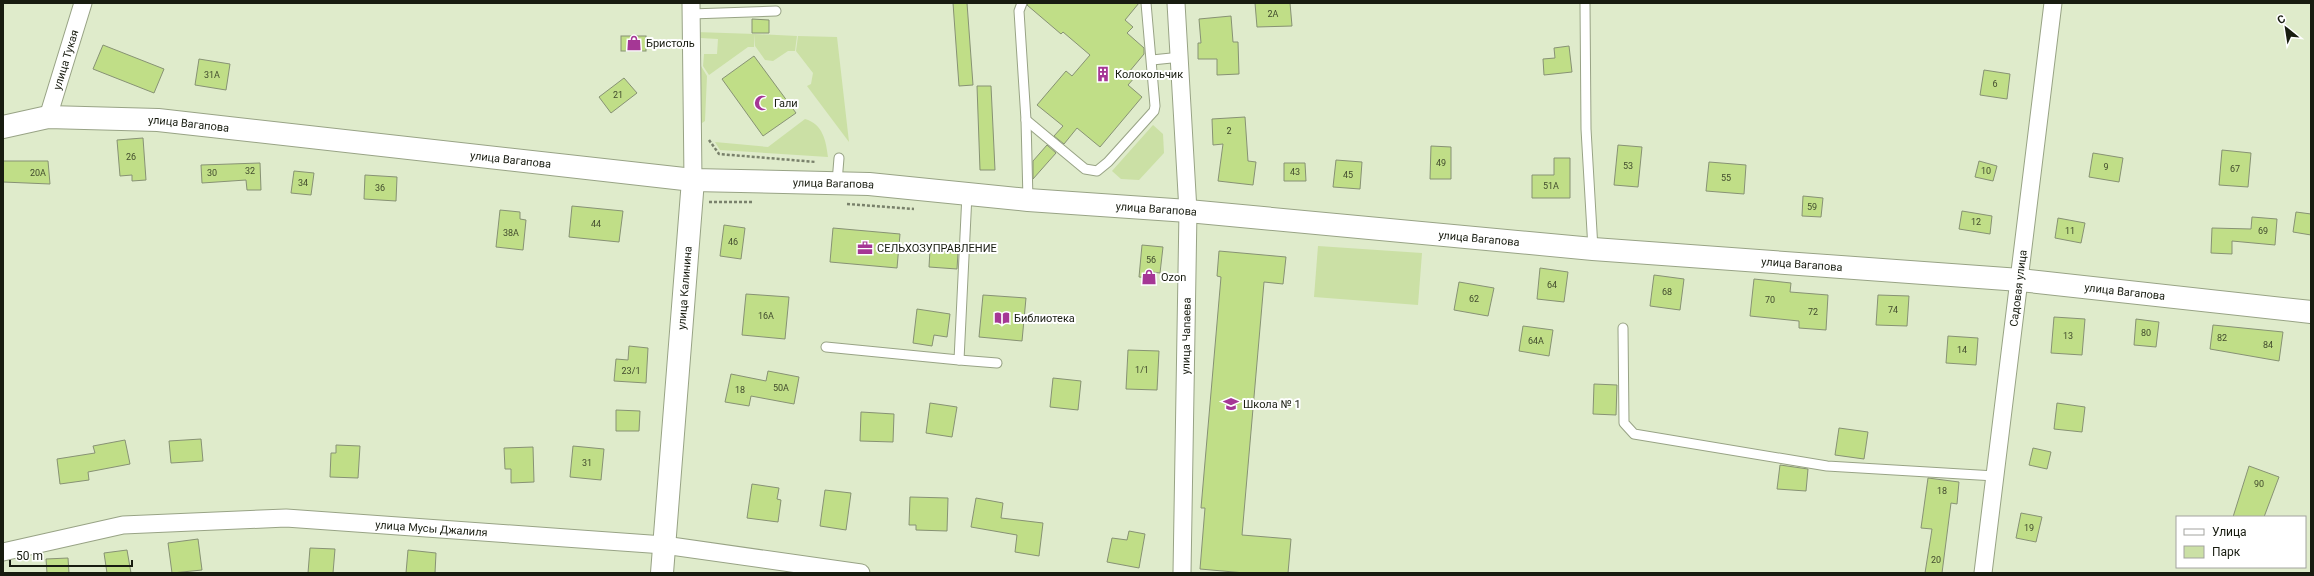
<svg xmlns="http://www.w3.org/2000/svg" width="2314" height="576" font-family="Roboto,sans-serif">
  <rect width="100%" height="100%" fill="#dfebcb"/>
  <g fill="#cbe0a5">
    <polygon points="696,32 755,34 754,47 748,47 709,75 703,66 704,54 717,54 718,39 700,38 701,66 707,76 705,121 702,123 693,111"/>
    <polygon points="755,34 797,36 795,51 788,51 773,61 765,60 755,46"/>
    <polygon points="798,36 837,37 849,142 807,86 811,84 813,73 796,51"/>
    <path d="M805,119C823,124 826,141 828,157L720,150L715,142L768,147Z"/>
    <polygon points="1153,125 1163,134 1164,153 1139,180 1121,179 1112,171"/>
    <polygon points="1318,246 1422,253 1418,305 1314,297"/>
  </g>
  <g fill="#c0de87" stroke="#879274">
    <polygon points="953,3 967,3 973,85 959,86"/>
    <polygon points="1028,3 1139,3 1125,20 1133,27 1127,33 1144,48 1144,54 1129,72 1135,77 1128,85 1142,97 1100,147 1077,128 1064,144 1054,136 1063,126 1037,105 1066,71 1072,76 1090,55 1063,32 1061,34 1027,5"/>
    <polygon points="1255,3 1290,3 1292,26 1257,27"/>
    <polygon points="1231,16 1233,42 1238,42 1239,74 1217,75 1217,59 1198,59 1198,43 1201,43 1199,19"/>
    <polygon points="752,19 769,20 769,33 752,33"/>
    <rect x="621" y="36" width="25" height="15"/>
    <polygon points="103,45 164,69 154,93 93,69"/>
    <polygon points="1569,46 1572,72 1544,75 1543,59 1555,58 1554,48"/>
    <polygon points="754,56 796,113 763,136 722,79"/>
    <polygon points="199,59 230,64 226,90 195,85"/>
    <polygon points="1984,70 2010,74 2007,99 1980,95"/>
    <polygon points="624,78 637,93 611,113 599,97"/>
    <polygon points="977,86 991,86 995,170 980,170"/>
    <polygon points="1245,117 1248,161 1256,162 1253,185 1218,181 1223,144 1213,145 1212,119"/>
    <polygon points="143,138 146,180 132,181 132,175 120,176 117,140"/>
    <polygon points="1047,145 1056,153 1033,179 1033,161"/>
    <polygon points="1618,145 1642,147 1638,187 1614,185"/>
    <polygon points="1431,146 1451,147 1451,179 1430,179"/>
    <polygon points="2222,150 2251,153 2248,187 2219,185"/>
    <polygon points="2093,153 2123,158 2119,182 2089,177"/>
    <polygon points="1554,158 1570,158 1570,198 1532,198 1532,175 1554,175"/>
    <polygon points="1336,160 1362,162 1360,189 1333,187"/>
    <polygon points="3,161 48,161 50,184 3,182"/>
    <polygon points="1979,161 1997,166 1993,181 1975,177"/>
    <polygon points="1709,162 1746,165 1744,194 1706,191"/>
    <polygon points="260,163 261,190 247,190 246,180 202,183 201,165"/>
    <polygon points="1284,163 1305,163 1306,181 1284,181"/>
    <polygon points="294,171 314,173 311,195 291,193"/>
    <polygon points="365,175 397,177 396,201 364,199"/>
    <polygon points="1803,196 1823,198 1821,217 1802,216"/>
    <polygon points="572,206 623,211 619,242 569,237"/>
    <polygon points="500,210 520,212 520,219 526,220 523,250 496,247"/>
    <polygon points="1962,211 1992,216 1990,234 1959,229"/>
    <polygon points="2296,212 2311,214 2311,235 2293,232"/>
    <polygon points="2252,217 2277,219 2275,245 2232,241 2232,254 2211,253 2212,228 2251,229"/>
    <polygon points="2058,218 2085,223 2081,243 2055,238"/>
    <polygon points="724,225 745,228 741,259 720,256"/>
    <polygon points="833,228 900,234 897,268 830,262"/>
    <polygon points="1142,245 1163,247 1160,273 1152,272 1151,278 1139,277"/>
    <polygon points="930,250 958,253 957,269 929,267"/>
    <polygon points="1219,251 1286,257 1283,284 1264,282 1242,535 1291,539 1288,573 1245,573 1200,569 1205,508 1201,508 1221,277 1217,276"/>
    <polygon points="1540,268 1568,272 1564,302 1537,299"/>
    <polygon points="1654,275 1684,279 1680,310 1650,306"/>
    <polygon points="1754,279 1791,283 1790,292 1828,295 1826,330 1799,328 1799,321 1750,316"/>
    <polygon points="1459,282 1494,288 1488,316 1454,310"/>
    <polygon points="746,294 789,297 785,339 742,335"/>
    <polygon points="983,295 1026,298 1022,341 979,337"/>
    <polygon points="1878,295 1909,296 1907,326 1876,325"/>
    <polygon points="917,309 950,314 947,337 934,335 932,346 913,343"/>
    <polygon points="2054,317 2085,319 2082,355 2051,353"/>
    <polygon points="2136,319 2159,322 2156,347 2134,345"/>
    <polygon points="2213,325 2283,332 2279,361 2210,349"/>
    <polygon points="1523,326 1553,330 1549,356 1519,351"/>
    <polygon points="1948,336 1978,338 1976,365 1946,363"/>
    <polygon points="629,346 648,348 646,383 614,381 616,359 628,360"/>
    <polygon points="1128,350 1159,351 1157,390 1126,389"/>
    <polygon points="768,371 799,377 794,404 751,396 749,406 725,402 731,374 766,381"/>
    <polygon points="1053,378 1081,381 1078,410 1050,407"/>
    <polygon points="1594,384 1617,385 1616,415 1593,414"/>
    <polygon points="930,403 957,407 952,437 926,433"/>
    <polygon points="2057,403 2085,407 2082,432 2054,429"/>
    <polygon points="616,410 640,411 639,431 616,431"/>
    <polygon points="861,412 894,414 893,442 860,441"/>
    <polygon points="1839,428 1868,432 1864,459 1835,455"/>
    <polygon points="201,439 203,461 171,463 169,441"/>
    <polygon points="125,440 130,464 88,472 89,480 60,484 57,459 95,453 93,446"/>
    <polygon points="336,445 360,446 358,478 330,477 331,453 336,453"/>
    <polygon points="573,446 604,449 601,480 570,477"/>
    <polygon points="533,447 534,482 511,483 511,469 505,469 504,448"/>
    <polygon points="2033,448 2051,452 2047,469 2029,465"/>
    <polygon points="1780,465 1808,469 1806,491 1777,489"/>
    <polygon points="2249,466 2279,477 2264,517 2233,517"/>
    <polygon points="1928,478 1959,482 1957,504 1951,503 1942,573 1925,573 1932,529 1921,528"/>
    <polygon points="752,484 779,488 777,499 781,500 778,522 747,518"/>
    <polygon points="825,490 851,493 846,530 820,526"/>
    <polygon points="910,497 948,498 947,531 916,530 916,525 909,525"/>
    <polygon points="976,498 1003,503 1001,518 1043,523 1039,556 1015,552 1017,535 971,527"/>
    <polygon points="2021,513 2042,517 2036,542 2016,538"/>
    <polygon points="1129,531 1145,534 1139,568 1107,562 1112,538 1127,540"/>
    <polygon points="198,539 202,570 172,573 168,543"/>
    <polygon points="310,548 335,549 333,573 308,573"/>
    <polygon points="127,550 131,573 107,573 104,553"/>
    <polygon points="408,550 436,553 435,573 406,573"/>
    <polygon points="68,558 69,573 47,573 46,559"/>
  </g>
  <g fill="none" stroke-linecap="round" stroke-linejoin="round">
    <g stroke="#98a385" stroke-width="11">
      <g id="lane">
        <polyline points="1022,3 1019,11 1026,120 1028,200"/>
        <polyline points="1585,3 1586,129 1593,249"/>
        <polyline points="691,14 776,11"/>
        <polyline points="1152,60 1181,57"/>
        <polyline points="1026,120 1085,169 1097,171 1108,162 1154,111 1155,106 1146,3"/>
        <polyline points="837,182 839,158"/>
        <polyline points="1623,328 1624,423 1634,434 1827,466 1995,476"/>
        <polyline points="826,347 959,360 967,194"/>
        <polyline points="959,360 997,363"/>
      </g>
    </g>
    <g stroke="#98a385" stroke-width="19">
      <g id="street">
        <polyline points="691,3 693,180"/>
        <polyline points="1176,3 1188,211 1182,573"/>
        <path id="s1" d="M48,117L83,3"/>
        <path id="s2" d="M3,552L123,525L286,518L664,545L861,573"/>
        <path id="s3" d="M1983,573L2053,3"/>
      </g>
    </g>
    <g stroke="#98a385" stroke-width="24">
      <g id="secondary">
        <path id="s4" d="M3,127L48,117L158,120L693,180L869,184L1028,200L1188,211L1593,249L2020,280L2311,312"/>
        <path id="s5" d="M662,573L693,180"/>
      </g>
    </g>
    <g stroke="#79816b" stroke-width="2.5" stroke-dasharray="3 2" stroke-linecap="butt">
      <polyline points="709,140 719,154 816,162"/>
      <polyline points="709,202 752,202"/>
      <polyline points="847,204 914,209"/>
    </g>
    <use href="#lane" stroke="#fff" stroke-width="9"/>
    <use href="#street" stroke="#fff" stroke-width="17"/>
    <use href="#secondary" stroke="#fff" stroke-width="22"/>
  </g>
  <defs>
    <g id="shop-bare" transform="scale(1.2)"><path d="M-5-2.5h2.3a2.7 3.5 0 0 1 5.4 0H5L5.5 6h-11ZM-1.5-2.5h3a1.5 2.3 0 0 0-3 0Z" fill="#a53795" stroke="#fff" stroke-width="2.5" paint-order="stroke"/></g>
    <g id="building-bare" transform="scale(1.2)"><path d="M-4-6H4V6H1V3H-1V6H-4ZM-2.5-4.3h1.7v1.8h-1.7ZM.8-4.3h1.7v1.8H.8ZM-2.5-1h1.7V.8h-1.7ZM.8-1h1.7V.8H.8Z" fill="#a53795" stroke="#fff" stroke-width="2.5" paint-order="stroke"/></g>
    <g id="mosque-bare" transform="scale(1.2)"><path d="M3.5-4.9A6 6 0 1 0 3.5 4.9A5 5 0 1 1 3.5-4.9Z" fill="#a53795" stroke="#fff" stroke-width="2.5" paint-order="stroke"/></g>
    <g id="office-bare" transform="scale(1.2)"><path d="M-6-3h4V-5.5h4V-3h4V5H-6ZM-1-4.5V-3h2v-1.5ZM-6 0V1H6V0Z" fill="#a53795" stroke="#fff" stroke-width="2.5" paint-order="stroke"/></g>
    <g id="library-bare" transform="scale(1.2)"><path d="M-6-4Q-3-5.5-.7-3.5V5Q-3 3-6 4ZM6-4Q3-5.5 .7-3.5V5Q3 3 6 4Z" fill="#a53795" stroke="#fff" stroke-width="2.5" paint-order="stroke"/></g>
    <g id="school-bare" transform="scale(1.2)"><path d="M0-5L7-2L0 1L-7-2ZM-4 1L0 2.5L4 1V4Q0 6-4 4Z" fill="#a53795" stroke="#fff" stroke-width="2.5" paint-order="stroke"/></g>
  </defs>
  <g fill-rule="evenodd">
    <use href="#shop-bare" x="634" y="43"/>
    <use href="#building-bare" x="1103" y="74"/>
    <use href="#mosque-bare" x="762" y="103"/>
    <use href="#office-bare" x="865" y="248"/>
    <use href="#shop-bare" x="1149" y="277"/>
    <use href="#library-bare" x="1002" y="318"/>
    <use href="#school-bare" x="1231" y="404"/>
  </g>
  <g text-anchor="middle" stroke-width="4" stroke-linejoin="round" paint-order="stroke">
    <g font-size="9" fill="#424c2e">
      <text x="1273" y="17">2А</text>
      <text x="212" y="78">31А</text>
      <text x="1995" y="87">6</text>
      <text x="618" y="98">21</text>
      <text x="1229" y="134">2</text>
      <text x="131" y="160">26</text>
      <text x="1441" y="166">49</text>
      <text x="1628" y="169">53</text>
      <text x="2106" y="170">9</text>
      <text x="2235" y="172">67</text>
      <text x="250" y="174">32</text>
      <text x="1986" y="174">10</text>
      <text x="1295" y="175">43</text>
      <text x="38" y="176">20А</text>
      <text x="212" y="176">30</text>
      <text x="1348" y="178">45</text>
      <text x="1726" y="181">55</text>
      <text x="303" y="186">34</text>
      <text x="1551" y="189">51А</text>
      <text x="380" y="191">36</text>
      <text x="1812" y="210">59</text>
      <text x="1976" y="225">12</text>
      <text x="596" y="227">44</text>
      <text x="2070" y="234">11</text>
      <text x="2263" y="234">69</text>
      <text x="511" y="236">38А</text>
      <text x="733" y="245">46</text>
      <text x="1151" y="263">56</text>
      <text x="1552" y="288">64</text>
      <text x="1667" y="295">68</text>
      <text x="1474" y="302">62</text>
      <text x="1770" y="303">70</text>
      <text x="1893" y="313">74</text>
      <text x="1813" y="315">72</text>
      <text x="766" y="319">16А</text>
      <text x="2146" y="336">80</text>
      <text x="2068" y="339">13</text>
      <text x="2222" y="341">82</text>
      <text x="1536" y="344">64А</text>
      <text x="2268" y="348">84</text>
      <text x="1962" y="353">14</text>
      <text x="1142" y="373">1/1</text>
      <text x="631" y="374">23/1</text>
      <text x="781" y="391">50А</text>
      <text x="740" y="393">18</text>
      <text x="587" y="466">31</text>
      <text x="2259" y="487">90</text>
      <text x="1942" y="494">18</text>
      <text x="2029" y="531">19</text>
      <text x="1936" y="563">20</text>
    </g>
    <g font-size="11" fill="#181c10" stroke="#fff" text-anchor="start">
      <text x="646" y="47">Бристоль</text>
      <text x="1115" y="78">Колокольчик</text>
      <text x="774" y="107">Гали</text>
      <text x="877" y="252">СЕЛЬХОЗУПРАВЛЕНИЕ</text>
      <text x="1161" y="281">Ozon</text>
      <text x="1014" y="322">Библиотека</text>
      <text x="1243" y="408">Школа № 1</text>
    </g>
    <g font-size="11" fill="#181c10" stroke="#fff">
      <text dy="4" stroke="none"><textPath href="#s1" startOffset="60">улица Тукая</textPath></text>
      <text dy="4" stroke="none"><textPath href="#s4" startOffset="187">улица Вагапова</textPath></text>
      <text dy="4" stroke="none"><textPath href="#s4" startOffset="511">улица Вагапова</textPath></text>
      <text dy="4" stroke="none"><textPath href="#s4" startOffset="835">улица Вагапова</textPath></text>
      <text dy="4" stroke="none"><textPath href="#s4" startOffset="1159">улица Вагапова</textPath></text>
      <text dy="4" stroke="none"><textPath href="#s4" startOffset="1483">улица Вагапова</textPath></text>
      <text dy="4" stroke="none"><textPath href="#s4" startOffset="1807">улица Вагапова</textPath></text>
      <text dy="4" stroke="none"><textPath href="#s5" startOffset="286">улица Калинина</textPath></text>
      <text dy="4" stroke="none"><textPath href="#s3" startOffset="287">Садовая улица</textPath></text>
      <text dy="4" stroke="none"><textPath href="#s4" startOffset="2131">улица Вагапова</textPath></text>
      <text transform="translate(1186 336) rotate(-89)" y="4">улица Чапаева</text>
      <text dy="4" stroke="none"><textPath href="#s2" startOffset="432">улица Мусы Джалиля</textPath></text>
    </g>
  </g>
  <rect width="2314" height="576" fill="none" stroke="#181c10" stroke-width="8"/>
  <rect x="2176" y="516" width="130" height="52" fill="#ffffff" stroke="#a3a49f"/>
  <rect x="2184" y="529" width="20" height="6" fill="#ffffff" stroke="#a3a49f"/>
  <text x="2212" y="536" font-size="12" fill="#181c10">Улица</text>
  <rect x="2184" y="546" width="20" height="12" fill="#cbe0a5" stroke="#a3a49f"/>
  <text x="2212" y="556" font-size="12" fill="#181c10">Парк</text>
  <g transform="translate(2286 28) rotate(330)" stroke="#ffffff" stroke-width="3" paint-order="stroke">
  <path d="M0-3L7 15L0 10L-7 15Z" fill="#181c10"/>
  <text y="-6" font-size="11" font-weight="bold" text-anchor="middle" fill="#181c10">С</text>
  </g>
  <path d="M10 560v6h122v-6" fill="none" stroke="#181c10" stroke-width="2"/>
  <text x="16" y="560" font-size="12" fill="#181c10" stroke="#ffffff" stroke-width="3" paint-order="stroke">50 m</text>
</svg>
